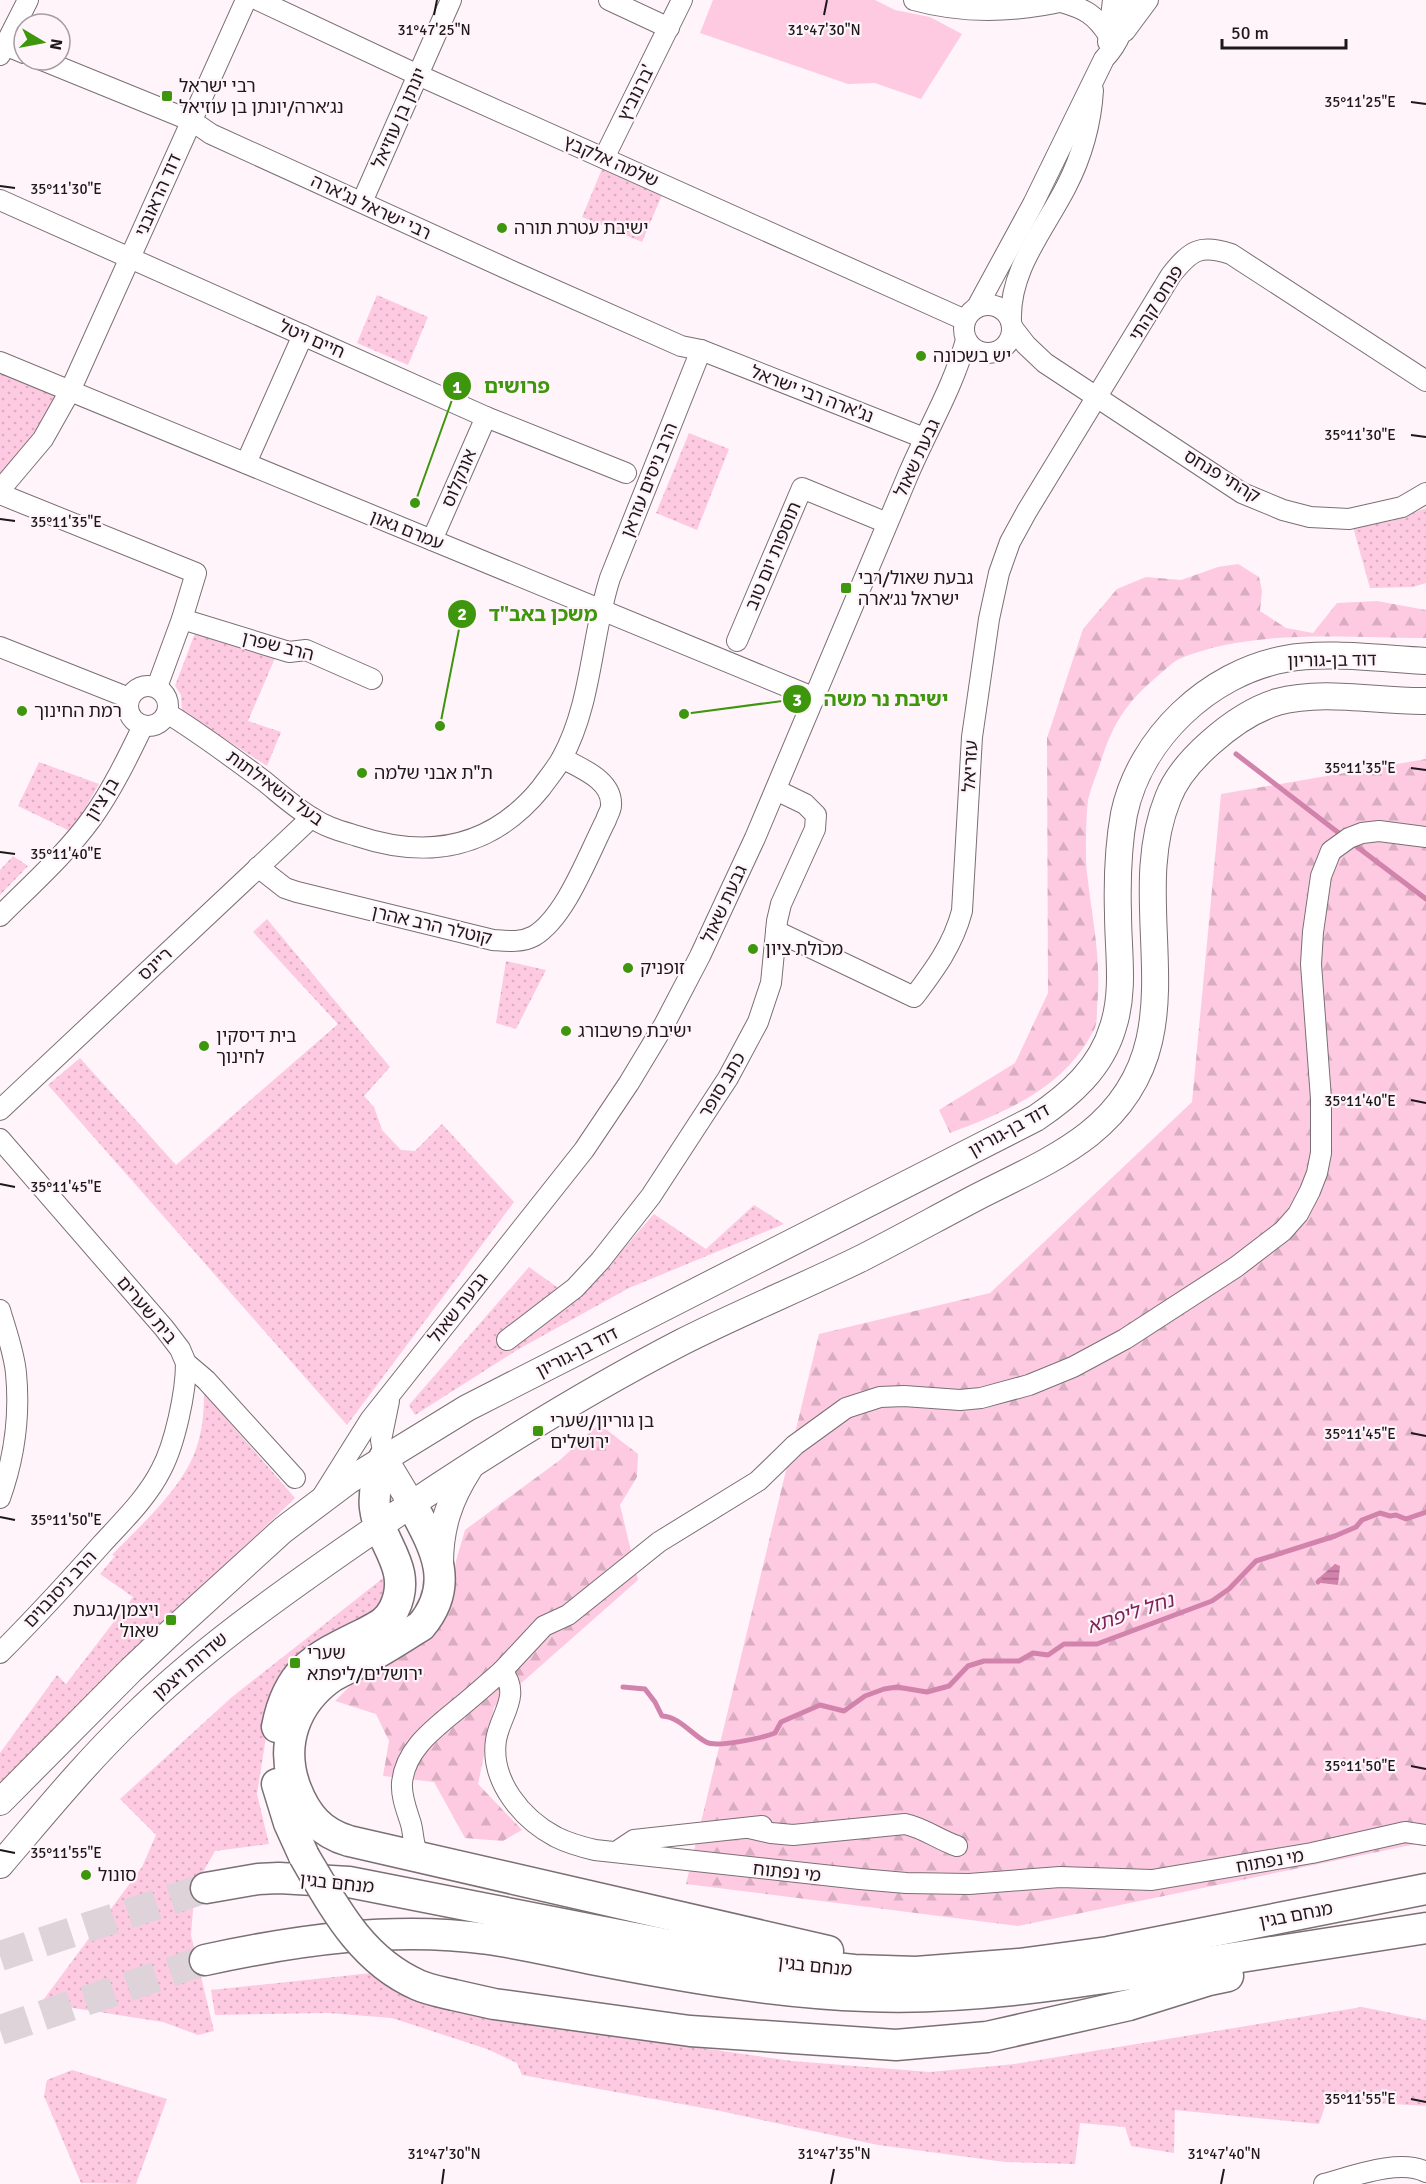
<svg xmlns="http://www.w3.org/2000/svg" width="1426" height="2184" font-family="Signika,'Noto Sans Hebrew',sans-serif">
  <defs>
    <pattern id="forest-firs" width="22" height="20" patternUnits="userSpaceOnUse" patternTransform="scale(1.5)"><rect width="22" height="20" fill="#fdcae2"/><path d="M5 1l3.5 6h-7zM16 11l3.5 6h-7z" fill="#d8adc1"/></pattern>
    <pattern id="park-dots" width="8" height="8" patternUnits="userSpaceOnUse" patternTransform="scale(1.5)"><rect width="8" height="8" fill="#fdcae2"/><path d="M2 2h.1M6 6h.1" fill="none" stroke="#d8adc1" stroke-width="1.8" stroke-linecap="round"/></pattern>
    <pattern id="water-rules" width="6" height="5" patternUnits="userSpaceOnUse" patternTransform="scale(1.5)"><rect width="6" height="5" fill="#d183ab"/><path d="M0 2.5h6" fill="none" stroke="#a96a8a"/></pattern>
  </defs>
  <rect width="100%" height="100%" fill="#fff4f9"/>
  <polygon fill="#fdcae2" points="713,0 875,0 895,10 930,17 962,34 921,99 875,83 848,84 700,33"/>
  <g fill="url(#forest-firs)">
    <path d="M1238,564L1259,577L1262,591L1260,611L1286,628L1313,633L1337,603L1377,601L1426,610V638C1349,638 1251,628 1179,659C1173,662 1167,668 1161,673C1128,701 1114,720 1101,761C1097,774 1091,787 1088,800C1086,816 1085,857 1087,873C1092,919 1102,960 1097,1008C1097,1015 1097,1024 1094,1030C1063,1089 1009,1110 950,1133L939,1110L1015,1063L1048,993L1047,738L1083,629L1117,589L1146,577L1181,580L1218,567Z"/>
    <polygon points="1426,759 1426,1842 1018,1926 686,1884 819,1334 990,1293 1192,1102 1221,794"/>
    <polygon points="599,1424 638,1454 637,1477 620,1505 638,1580 494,1707 478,1784 522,1830 503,1841 465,1838 434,1782 383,1776 389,1741 376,1714 335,1701 358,1678 451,1596 456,1561 465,1530 560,1460"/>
  </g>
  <g fill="url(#park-dots)">
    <polygon points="602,169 662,195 642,242 582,217"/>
    <polygon points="377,295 428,317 408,365 357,343"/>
    <polygon points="0,367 62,393 24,451 0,475"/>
    <polygon points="689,433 729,449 697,530 656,513"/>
    <polygon points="1426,508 1426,583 1413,587 1370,588 1353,527 1391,521"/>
    <polygon points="197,628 275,658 248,721 281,732 267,766 182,711 181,695 175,686"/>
    <polygon points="39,762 99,784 72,832 18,806"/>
    <polygon points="13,856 28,866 0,895 0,870"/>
    <polygon points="267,919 390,1067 364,1096 374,1107 382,1130 401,1150 415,1151 442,1124 514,1202 347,1425 48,1085 80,1058 176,1165 338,1024 253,932"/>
    <polygon points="506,961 546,970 516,1029 496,1023"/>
    <polygon points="754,1205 784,1224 629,1288 517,1350 415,1415 409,1405 529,1267 575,1300 587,1290 654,1214 706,1249"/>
    <path d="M204,1393L295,1498L198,1591L0,1789V1753L57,1675L66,1684L133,1597L100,1574L115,1556L112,1555C139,1527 177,1493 193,1457C202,1436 204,1415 204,1393Z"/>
    <polygon points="392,1571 390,1601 269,1718 257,1794 269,1844 215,1851 195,1886 191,1935 214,2031 198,2035 163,2022 41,2003 142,1867 156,1835 120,1799 232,1697"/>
    <polygon points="372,1973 481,2016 792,2061 930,2072 1015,2064 1362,2007 1426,2020 1426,2106 1327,2100 1319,2124 1175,2110 1174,2153 1131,2146 1125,2127 1080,2123 1075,2164 1005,2162 878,2145 720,2111 522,2075 517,2063 487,2049 392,2018 328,2013 215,2015 211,1990"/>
    <polygon points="72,2070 167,2099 136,2184 81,2183 44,2096 47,2080"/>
  </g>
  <polygon fill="url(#water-rules)" points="1335,1564 1340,1566 1338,1585 1321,1583 1320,1577"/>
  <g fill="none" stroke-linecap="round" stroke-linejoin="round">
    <g stroke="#d183ab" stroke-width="5">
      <polyline points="1236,754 1344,837"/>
      <polyline points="1352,843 1426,899"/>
      <polyline points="1318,1582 1320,1580"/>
      <path d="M623,1687L645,1689L655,1702L662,1716C680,1717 691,1734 706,1742C717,1748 762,1738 775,1733L781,1722L820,1705L844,1711L865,1696L884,1689L897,1687L927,1692L949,1686L968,1666L984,1661H1019L1033,1653L1048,1655L1064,1644H1097L1212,1601L1229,1589L1256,1561L1335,1536L1356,1527L1362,1520L1380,1513L1390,1516L1396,1515L1406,1519L1426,1512"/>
    </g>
    <g stroke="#ddd3d8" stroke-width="30" stroke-dasharray="30 15" stroke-linecap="butt">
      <polyline points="0,1956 206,1888"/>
      <polyline points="0,2030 205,1960"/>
    </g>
    <g stroke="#7a6f74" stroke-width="22">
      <g id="minor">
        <polyline points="258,0 418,75 965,320"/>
        <polyline points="609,0 669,28"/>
        <path d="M914,0C964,14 1018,12 1068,0"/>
        <path d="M1061,2C1085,9 1095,14 1109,36"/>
        <polyline points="1125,31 1148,0"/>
        <polyline points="1108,42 1113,0"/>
        <polyline points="0,43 24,53"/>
        <polyline points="0,55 28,0"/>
        <polyline points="42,60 192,121 211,134 514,272 681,346 701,350 924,438"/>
        <polyline points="604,158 682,0"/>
        <polyline points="0,200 486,417 626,473"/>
        <polyline points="362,202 451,0"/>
        <circle cx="988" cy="329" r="24"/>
        <path d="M977,307L1033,204L1104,59C1120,42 1127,23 1129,0"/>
        <path d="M1011,321C1009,270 1044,230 1066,187C1082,156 1091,124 1093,90"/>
        <polyline points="1012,327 1026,345 1045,363 1242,493 1283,510 1310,517 1349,519 1402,507 1426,493"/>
        <polyline points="0,362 815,698"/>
        <polyline points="246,463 303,335"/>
        <polyline points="0,490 43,439 70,391 246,0"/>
        <polyline points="0,494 196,573 182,619 157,687"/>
        <polyline points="432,540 486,417"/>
        <polyline points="182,619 289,652 306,650 372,679"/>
        <polyline points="737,641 802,488 887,523"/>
        <polyline points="0,647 129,698"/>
        <circle cx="148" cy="706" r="20"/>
        <path d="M167,713C201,734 232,757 264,781C279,793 294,807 311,817C325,827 341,831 357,836C429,860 492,848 541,788C548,778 556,769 562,758C592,703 591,637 610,578L701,350"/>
        <path d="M258,867L285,888L297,892L493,940C507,941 521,943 534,936C566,917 589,853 606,820C607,816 611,810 611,806C613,780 580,768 562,758"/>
        <path d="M0,916C31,885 66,854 92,818C112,790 128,757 143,726"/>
        <path d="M776,931L914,997C935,969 953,945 962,911L972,737L989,619L999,573L1010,542L1027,511L1171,275C1191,250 1200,244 1231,254L1426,381"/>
        <polyline points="0,1110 311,818"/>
        <polyline points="0,1139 164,1328 180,1349 186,1363 206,1380 295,1478"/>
        <path d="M0,1310C6,1331 14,1352 16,1373C20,1415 14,1459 0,1498"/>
        <polyline points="507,1340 575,1288 600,1261 651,1196 728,1078 758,1022 771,983 777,921 781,904 815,829 816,815 805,804 776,790"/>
        <polyline points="384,1458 381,1440 389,1401"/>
        <path d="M323,1495L370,1420L584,1150L629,1083L664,1025L700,956L755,838L908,475C928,428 952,390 966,340"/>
        <path d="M0,1653C35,1618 68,1582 101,1545C122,1522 147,1498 161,1470C175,1444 186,1392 186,1363"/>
        <polyline points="502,1671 544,1626 568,1615 659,1542 758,1481 795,1445 846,1408 880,1397 904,1396 960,1400 981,1398 1029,1385 1073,1367 1125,1339 1236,1267 1283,1231 1298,1214 1310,1191 1317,1173 1321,1153 1321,1099 1311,964 1313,932 1321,876 1331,851 1349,838 1362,833 1379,831 1426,837"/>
        <path d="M749,1828L771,1833L793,1835L905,1824C924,1828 939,1840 957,1846"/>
        <polyline points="616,1852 634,1840 762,1826"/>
        <path d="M427,1859C411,1851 415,1839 411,1824C407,1811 401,1797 402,1783C405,1749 435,1728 459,1708C474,1696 487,1684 502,1671C522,1695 500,1715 496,1740C490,1781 522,1819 556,1837C568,1843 582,1847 595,1850L860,1879L906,1883L969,1884L1060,1877L1152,1880L1312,1853L1405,1832L1426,1835"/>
        <path d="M1324,2184C1351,2177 1400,2158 1426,2172"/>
      </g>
    </g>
    <g stroke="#7a6f74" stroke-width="28">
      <g id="major">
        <polyline points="384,1458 411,1503"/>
        <path d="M440,1564C440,1528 449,1500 469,1469"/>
        <path d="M0,1802L131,1670L182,1622L283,1530L348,1481L467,1408L1036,1118C1070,1095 1101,1068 1113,1027C1125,990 1118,951 1118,914C1117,881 1118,847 1124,814C1140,738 1209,673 1285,659C1325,651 1384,659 1426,661"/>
        <path d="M0,1865C43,1815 85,1763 133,1717C197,1654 270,1602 343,1551C452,1475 564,1403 682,1342C741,1312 803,1287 862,1258C901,1238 939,1217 977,1197C1014,1178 1056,1160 1089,1134C1206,1041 1122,911 1168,798C1176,777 1193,758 1210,743C1230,725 1251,710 1277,702C1325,689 1378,702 1426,701"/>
      </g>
    </g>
    <g stroke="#7a6f74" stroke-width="33">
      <g id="highway">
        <path d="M411,1503C434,1546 457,1583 421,1626C403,1637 385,1649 366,1659C355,1665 344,1670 333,1676C295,1702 279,1745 296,1789C306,1815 321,1833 349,1841L828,1951"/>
        <path d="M277,1727C288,1670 314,1658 363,1634C376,1627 387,1623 394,1609C414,1568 379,1543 375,1508C373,1491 378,1474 384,1458"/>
        <polyline points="277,1784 289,1823 304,1856"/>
        <polyline points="206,1888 258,1879 279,1878 349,1882 690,1949 766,1961 854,1970 916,1972 1019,1964 1108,1952 1426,1889"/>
        <path d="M205,1960C297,1940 393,1926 488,1939C524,1944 561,1953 597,1960C686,1977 777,1993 867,1996C964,2000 1061,1985 1157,1970C1246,1956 1336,1942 1426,1928"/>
        <polyline points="454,1995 494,2004 690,2031 896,2045 987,2037 1129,2005 1209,1980 1228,1976"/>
      </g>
    </g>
    <use href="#minor" stroke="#fff" stroke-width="20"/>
    <use href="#major" stroke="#fff" stroke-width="26"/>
    <use href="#highway" stroke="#fff" stroke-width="30"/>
    <g stroke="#7a6f74" stroke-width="33" stroke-linecap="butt">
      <path id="highway-bridge" d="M304,1856C334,1907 361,1960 418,1985C429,1990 442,1992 454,1995"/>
    </g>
    <use href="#highway-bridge" stroke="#fff" stroke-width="30"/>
  </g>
  <path fill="none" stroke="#1d181a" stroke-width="2" d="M434,15L437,0M824,15L827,0M1411,102L1426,104M0,186L15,188M1411,435L1426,437M0,519L15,521M1411,768L1426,770M0,852L15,854M1411,1100L1426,1103M0,1184L15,1187M1411,1433L1426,1436M0,1517L15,1520M1411,1766L1426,1769M0,1850L15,1853M1411,2099L1426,2102M442,2184L444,2169M831,2184L834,2169M1221,2184L1224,2169"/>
  <g fill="#3d960c" stroke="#fff4f9" stroke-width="2">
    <rect x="161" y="90" width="12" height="12" rx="3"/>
    <circle cx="502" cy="228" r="6"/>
    <circle cx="921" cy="356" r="6"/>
    <rect x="840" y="582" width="12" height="12" rx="3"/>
    <circle cx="22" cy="711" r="6"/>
    <circle cx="362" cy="773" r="6"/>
    <circle cx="753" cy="949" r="6"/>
    <circle cx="628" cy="968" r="6"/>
    <circle cx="566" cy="1031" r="6"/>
    <circle cx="204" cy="1046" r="6"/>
    <rect x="532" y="1425" width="12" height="12" rx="3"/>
    <rect x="165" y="1614" width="12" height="12" rx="3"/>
    <rect x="289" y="1657" width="12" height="12" rx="3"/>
    <circle cx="86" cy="1875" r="6"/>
  </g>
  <g text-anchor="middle" stroke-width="4.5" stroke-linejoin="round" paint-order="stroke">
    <g font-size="18" fill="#1d181a" stroke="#fff4f9" text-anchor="start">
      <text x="179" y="92">רבי ישראל<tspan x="179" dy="21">נג׳ארה/יונתן בן עוזיאל</tspan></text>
      <text x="514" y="234">ישיבת עטרת תורה</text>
      <text x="933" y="362">יש בשכונה</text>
      <text x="858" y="584">גבעת שאול/רבי<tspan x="858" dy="21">ישראל נג׳ארה</tspan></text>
      <text x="34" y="717">רמת החינוך</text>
      <text x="374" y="779">ת"ת אבני שלמה</text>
      <text x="765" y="955">מכולת ציון</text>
      <text x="640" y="974">זופניק</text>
      <text x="578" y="1037">ישיבת פרשבורג</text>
      <text x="216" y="1042">בית דיסקין<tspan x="216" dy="21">לחינוך</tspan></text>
      <text x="550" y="1427">בן גוריון/שערי<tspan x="550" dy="21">ירושלים</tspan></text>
      <text x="159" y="1616" text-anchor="end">ויצמן/גבעת<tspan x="159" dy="21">שאול</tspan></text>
      <text x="307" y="1659">שערי<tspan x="307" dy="21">ירושלים/ליפתא</tspan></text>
      <text x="98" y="1881">סונול</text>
    </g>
    <g font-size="18" fill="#1d181a" stroke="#fff4f9">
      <text transform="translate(636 93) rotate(-63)" y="6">ברנוביץ'</text>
      <text transform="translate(399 118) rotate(-66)" y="6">יונתן בן עוזיאל</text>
      <text transform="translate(611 161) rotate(24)" y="6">שלמה אלקבץ</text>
      <text transform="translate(158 195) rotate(-66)" y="6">דוד הראובני</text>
      <text transform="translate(371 207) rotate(25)" y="6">רבי ישראל נג'ארה</text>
      <text transform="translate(1156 303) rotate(-58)" y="6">פנחס קהתי</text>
      <text transform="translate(312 339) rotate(24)" y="6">חיים ויטל</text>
      <text transform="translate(812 394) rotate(21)" y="6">נג'ארה רבי ישראל</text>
      <text transform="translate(917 458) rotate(-65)" y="6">גבעת שאול</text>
      <text transform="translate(1222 476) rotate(31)" y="6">קהתי פנחס</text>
      <text transform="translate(459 478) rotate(-67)" y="6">אונקלוס</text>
      <text transform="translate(649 480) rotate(-68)" y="6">הרב ניסים עזראן</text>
      <text transform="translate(407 530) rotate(22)" y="6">עמרם גאון</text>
      <text transform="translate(773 556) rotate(-67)" y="6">תוספות יום טוב</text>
      <text transform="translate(278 646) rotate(14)" y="6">הרב שפרן</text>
      <text transform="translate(1332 660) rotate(-1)" y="6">דוד בן-גוריון</text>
      <text transform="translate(970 766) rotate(-87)" y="6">עזריאל</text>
      <text transform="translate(275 788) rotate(36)" y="6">בעל השאילתות</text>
      <text transform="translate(102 799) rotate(-58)" y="6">בן ציון</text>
      <text transform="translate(724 904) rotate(-65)" y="6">גבעת שאול</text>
      <text transform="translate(432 925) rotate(13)" y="6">קוטלר הרב אהרן</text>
      <text transform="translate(155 964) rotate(-43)" y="6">ריינס</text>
      <text transform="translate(722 1085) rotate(-59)" y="6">כתב סופר</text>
      <text transform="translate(1009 1130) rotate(-29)" y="6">דוד בן-גוריון</text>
      <text transform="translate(458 1308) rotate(-52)" y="6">גבעת שאול</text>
      <text transform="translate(147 1310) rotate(50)" y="6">בית שערים</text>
      <text transform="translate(577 1352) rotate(-27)" y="6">דוד בן-גוריון</text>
      <text transform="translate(60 1589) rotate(-47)" y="6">הרב ניסנבוים</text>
      <text transform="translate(190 1666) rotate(-41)" y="6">שדרות ויצמן</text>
      <text transform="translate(1270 1861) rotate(-10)" y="6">מי נפתוח</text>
      <text transform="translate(787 1872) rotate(6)" y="6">מי נפתוח</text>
      <text transform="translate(337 1883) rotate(6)" y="6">מנחם בגין</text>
      <text transform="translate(1296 1915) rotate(-11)" y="6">מנחם בגין</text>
      <text transform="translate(815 1966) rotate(6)" y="6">מנחם בגין</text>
    </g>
    <g font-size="20" font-style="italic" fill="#7d2258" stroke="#fff4f9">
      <text transform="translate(1130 1613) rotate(-18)" y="7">נחל ליפתא</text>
    </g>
  </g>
  <g font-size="15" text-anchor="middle" fill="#1d181a" stroke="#fff4f9" stroke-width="4.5" stroke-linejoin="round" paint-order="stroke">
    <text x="434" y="35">31°47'25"N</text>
    <text x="824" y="35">31°47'30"N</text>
    <text x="1360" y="107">35°11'25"E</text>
    <text x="66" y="194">35°11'30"E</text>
    <text x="1360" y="440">35°11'30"E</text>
    <text x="66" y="527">35°11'35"E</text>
    <text x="1360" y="773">35°11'35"E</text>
    <text x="66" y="859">35°11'40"E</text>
    <text x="1360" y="1106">35°11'40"E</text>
    <text x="66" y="1192">35°11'45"E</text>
    <text x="1360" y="1439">35°11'45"E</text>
    <text x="66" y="1525">35°11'50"E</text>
    <text x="1360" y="1771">35°11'50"E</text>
    <text x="66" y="1858">35°11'55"E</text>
    <text x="1360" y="2104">35°11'55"E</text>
    <text x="444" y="2159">31°47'30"N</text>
    <text x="834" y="2159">31°47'35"N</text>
    <text x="1224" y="2159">31°47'40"N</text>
  </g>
  <path fill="none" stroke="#3d960c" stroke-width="2" d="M415 503L457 386M440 726L462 614M684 714L797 699"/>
  <g fill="#3d960c" stroke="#fff4f9" stroke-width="2">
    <circle cx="415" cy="503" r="6"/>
    <circle cx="440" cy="726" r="6"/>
    <circle cx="684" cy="714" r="6"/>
    <circle cx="457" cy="386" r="15"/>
    <circle cx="462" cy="614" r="15"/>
    <circle cx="797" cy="699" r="15"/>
  </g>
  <g font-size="18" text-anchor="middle" font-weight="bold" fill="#fff">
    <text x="457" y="393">1</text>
    <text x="462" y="620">2</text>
    <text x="797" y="706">3</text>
  </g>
  <g font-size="20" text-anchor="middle" font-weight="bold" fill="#3d960c" stroke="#fff4f9" stroke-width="4.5" stroke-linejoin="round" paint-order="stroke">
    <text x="517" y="393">פרושים</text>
    <text x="543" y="621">משכן באב"ד</text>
    <text x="886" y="706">ישיבת נר משה</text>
  </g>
  <g transform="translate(42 42) rotate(100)"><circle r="28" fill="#fff4f9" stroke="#a59ca0" stroke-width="1.5"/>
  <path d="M0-4.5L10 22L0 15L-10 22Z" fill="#3d960c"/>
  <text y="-9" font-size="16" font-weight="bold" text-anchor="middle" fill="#1d181a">N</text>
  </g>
  <path d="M1222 39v9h124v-9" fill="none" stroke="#1d181a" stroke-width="3"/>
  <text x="1231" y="39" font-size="18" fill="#1d181a" stroke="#fff4f9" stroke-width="4.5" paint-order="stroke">50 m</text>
</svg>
